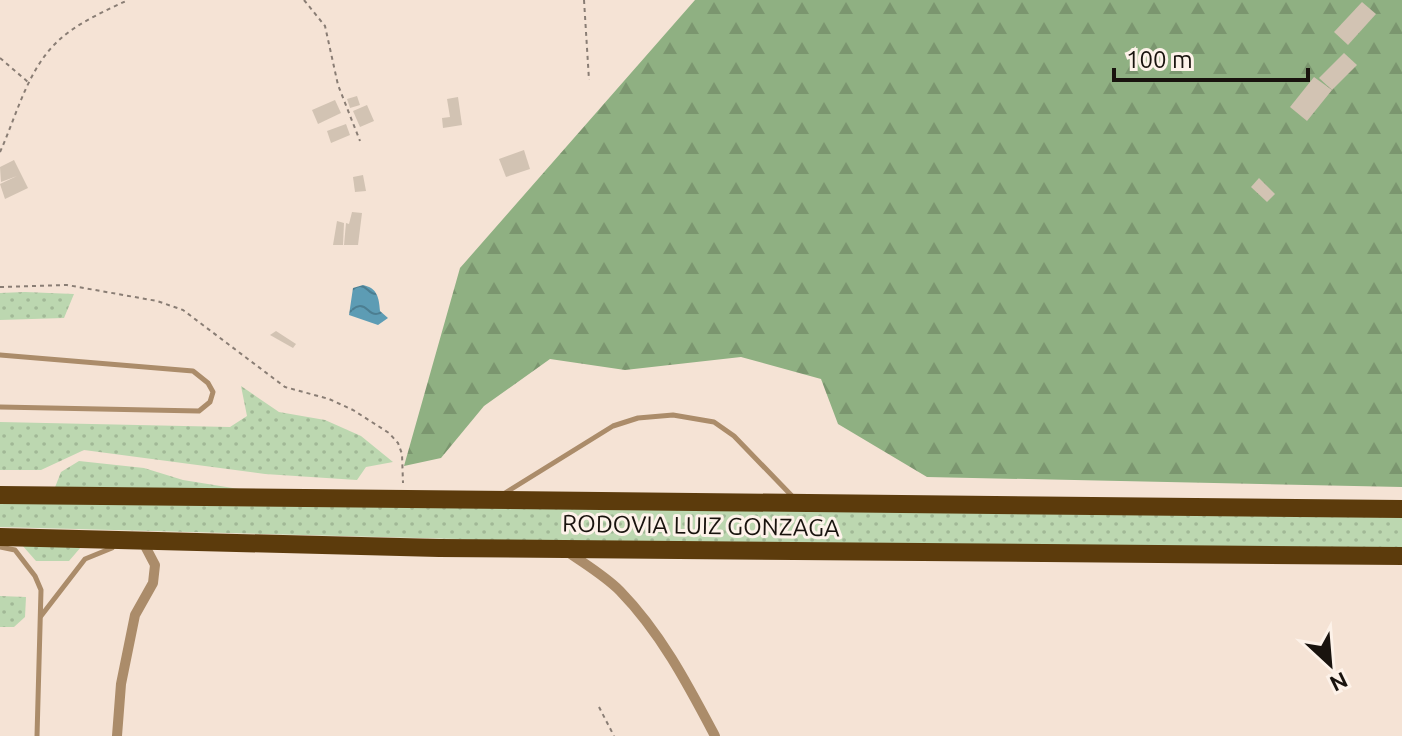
<svg xmlns="http://www.w3.org/2000/svg" width="1402" height="736" font-family="Ubuntu,sans-serif">
  <defs>
    <pattern id="grass-dots" width="8" height="8" patternUnits="userSpaceOnUse" patternTransform="scale(2)"><rect width="8" height="8" fill="#bcd7b0"/><path d="M2 2h.1M6 6h.1" fill="none" stroke="#a1b896" stroke-width="1.8" stroke-linecap="round"/></pattern>
    <pattern id="forest-firs" width="22" height="20" patternUnits="userSpaceOnUse" patternTransform="scale(2)"><rect width="22" height="20" fill="#8fb082"/><path d="M5 1l3.5 6h-7zM16 11l3.5 6h-7z" fill="#7b966f"/></pattern>
    <pattern id="water-waves" width="16" height="10" patternUnits="userSpaceOnUse" patternTransform="scale(2)"><rect width="16" height="10" fill="#5d9cb4"/><path d="M0 5q4-4 8 0t8 0" fill="none" stroke="#4c7e91"/></pattern>
  </defs>
  <rect width="100%" height="100%" fill="#f5e3d5"/>
  <g fill="url(#grass-dots)">
    <polygon points="25,292 74,294 64,318 0,320 0,293"/>
    <polygon points="241,386 279,412 325,420 361,436 393,462 366,467 357,480 265,474 84,450 41,470 0,470 0,422 230,427 247,416"/>
    <polygon points="79,461 144,468 183,480 282,496 1402,515 1402,552 694,550 457,539 0,527 0,495 52,495 61,472"/>
    <polygon points="22,545 81,547 69,561 36,561"/>
    <polygon points="0,596 26,597 25,617 14,627 0,627"/>
  </g>
  <polygon fill="url(#forest-firs)" points="695,0 1402,0 1402,487 927,477 838,424 821,379 741,357 625,370 550,359 484,406 441,458 404,466 460,268"/>
  <path fill="url(#water-waves)" d="M363,285C377,288 379,297 380,311L388,318L378,325L349,315L353,288Z"/>
  <g fill="#d2c3b3">
    <polygon points="1362,2 1376,14 1348,45 1334,32"/>
    <polygon points="1344,53 1357,65 1332,90 1319,78"/>
    <polygon points="1314,77 1332,90 1307,121 1290,107"/>
    <polygon points="357,96 360,105 350,108 347,99"/>
    <polygon points="458,97 462,125 443,128 442,118 450,117 447,99"/>
    <polygon points="335,100 341,113 318,124 312,110"/>
    <polygon points="367,105 374,121 360,127 353,111"/>
    <polygon points="346,124 350,135 331,143 327,131"/>
    <polygon points="524,150 530,169 506,177 499,159"/>
    <polygon points="14,160 28,188 5,199 0,184 17,176 1,182 0,167"/>
    <polygon points="363,175 366,191 355,192 353,177"/>
    <polygon points="1259,178 1275,194 1267,202 1251,187"/>
    <polygon points="352,212 362,213 358,245 344,245 346,223 349,224"/>
    <polygon points="337,221 344,223 343,245 333,245"/>
    <polygon points="276,331 296,344 293,348 270,335"/>
  </g>
  <g fill="none" stroke-linecap="round" stroke-linejoin="round">
    <g stroke="#897d74" stroke-width="2" stroke-dasharray="4 4" stroke-linecap="butt">
      <polyline points="304,0 325,26 338,85 360,141"/>
      <polyline points="584,0 589,80"/>
      <polyline points="0,58 28,82"/>
      <path d="M0,152C17,115 27,70 58,41C77,23 105,11 128,0"/>
      <polyline points="0,287 67,285 157,301 183,310 285,387 329,399 353,410 389,433 398,443 402,454 403,483"/>
      <polyline points="599,707 614,736"/>
    </g>
    <g stroke="#ab8c6a" stroke-width="5">
      <polyline points="0,355 193,371 208,383 213,392 210,402 199,411 0,407"/>
      <polyline points="505,493 613,426 638,418 673,415 714,422 734,436 792,496"/>
      <polyline points="0,547 15,550 35,576 41,590 37,736"/>
      <polyline points="41,616 85,559 112,548"/>
    </g>
    <g stroke="#ab8c6a" stroke-width="10">
      <path d="M565,550C583,563 604,575 620,591C661,633 688,685 715,736"/>
      <polyline points="117,736 121,684 135,615 153,583 155,565 144,544"/>
    </g>
    <g stroke="#5c3b0c" stroke-width="18">
      <polyline points="0,495 1402,509"/>
      <polyline points="0,537 439,548 1402,556"/>
    </g>
  </g>
  <g text-anchor="middle" stroke-width="6" stroke-linejoin="round" paint-order="stroke">
    <g font-size="24" fill="#19130e" stroke="#fdf2e9">
      <text transform="translate(701 526) rotate(1)" y="8">RODOVIA LUIZ GONZAGA</text>
    </g>
  </g>
  <g transform="translate(1330 664) rotate(154)" stroke="#fdf2e9" stroke-width="6" paint-order="stroke">
  <path d="M0-6L14 30L0 20L-14 30Z" fill="#19130e"/>
  <text y="-12" font-size="22" font-weight="bold" text-anchor="middle" fill="#19130e">N</text>
  </g>
  <path d="M1114 68v12h194v-12" fill="none" stroke="#19130e" stroke-width="4"/>
  <text x="1126" y="68" font-size="24" fill="#19130e" stroke="#fdf2e9" stroke-width="6" paint-order="stroke">100 m</text>
</svg>
